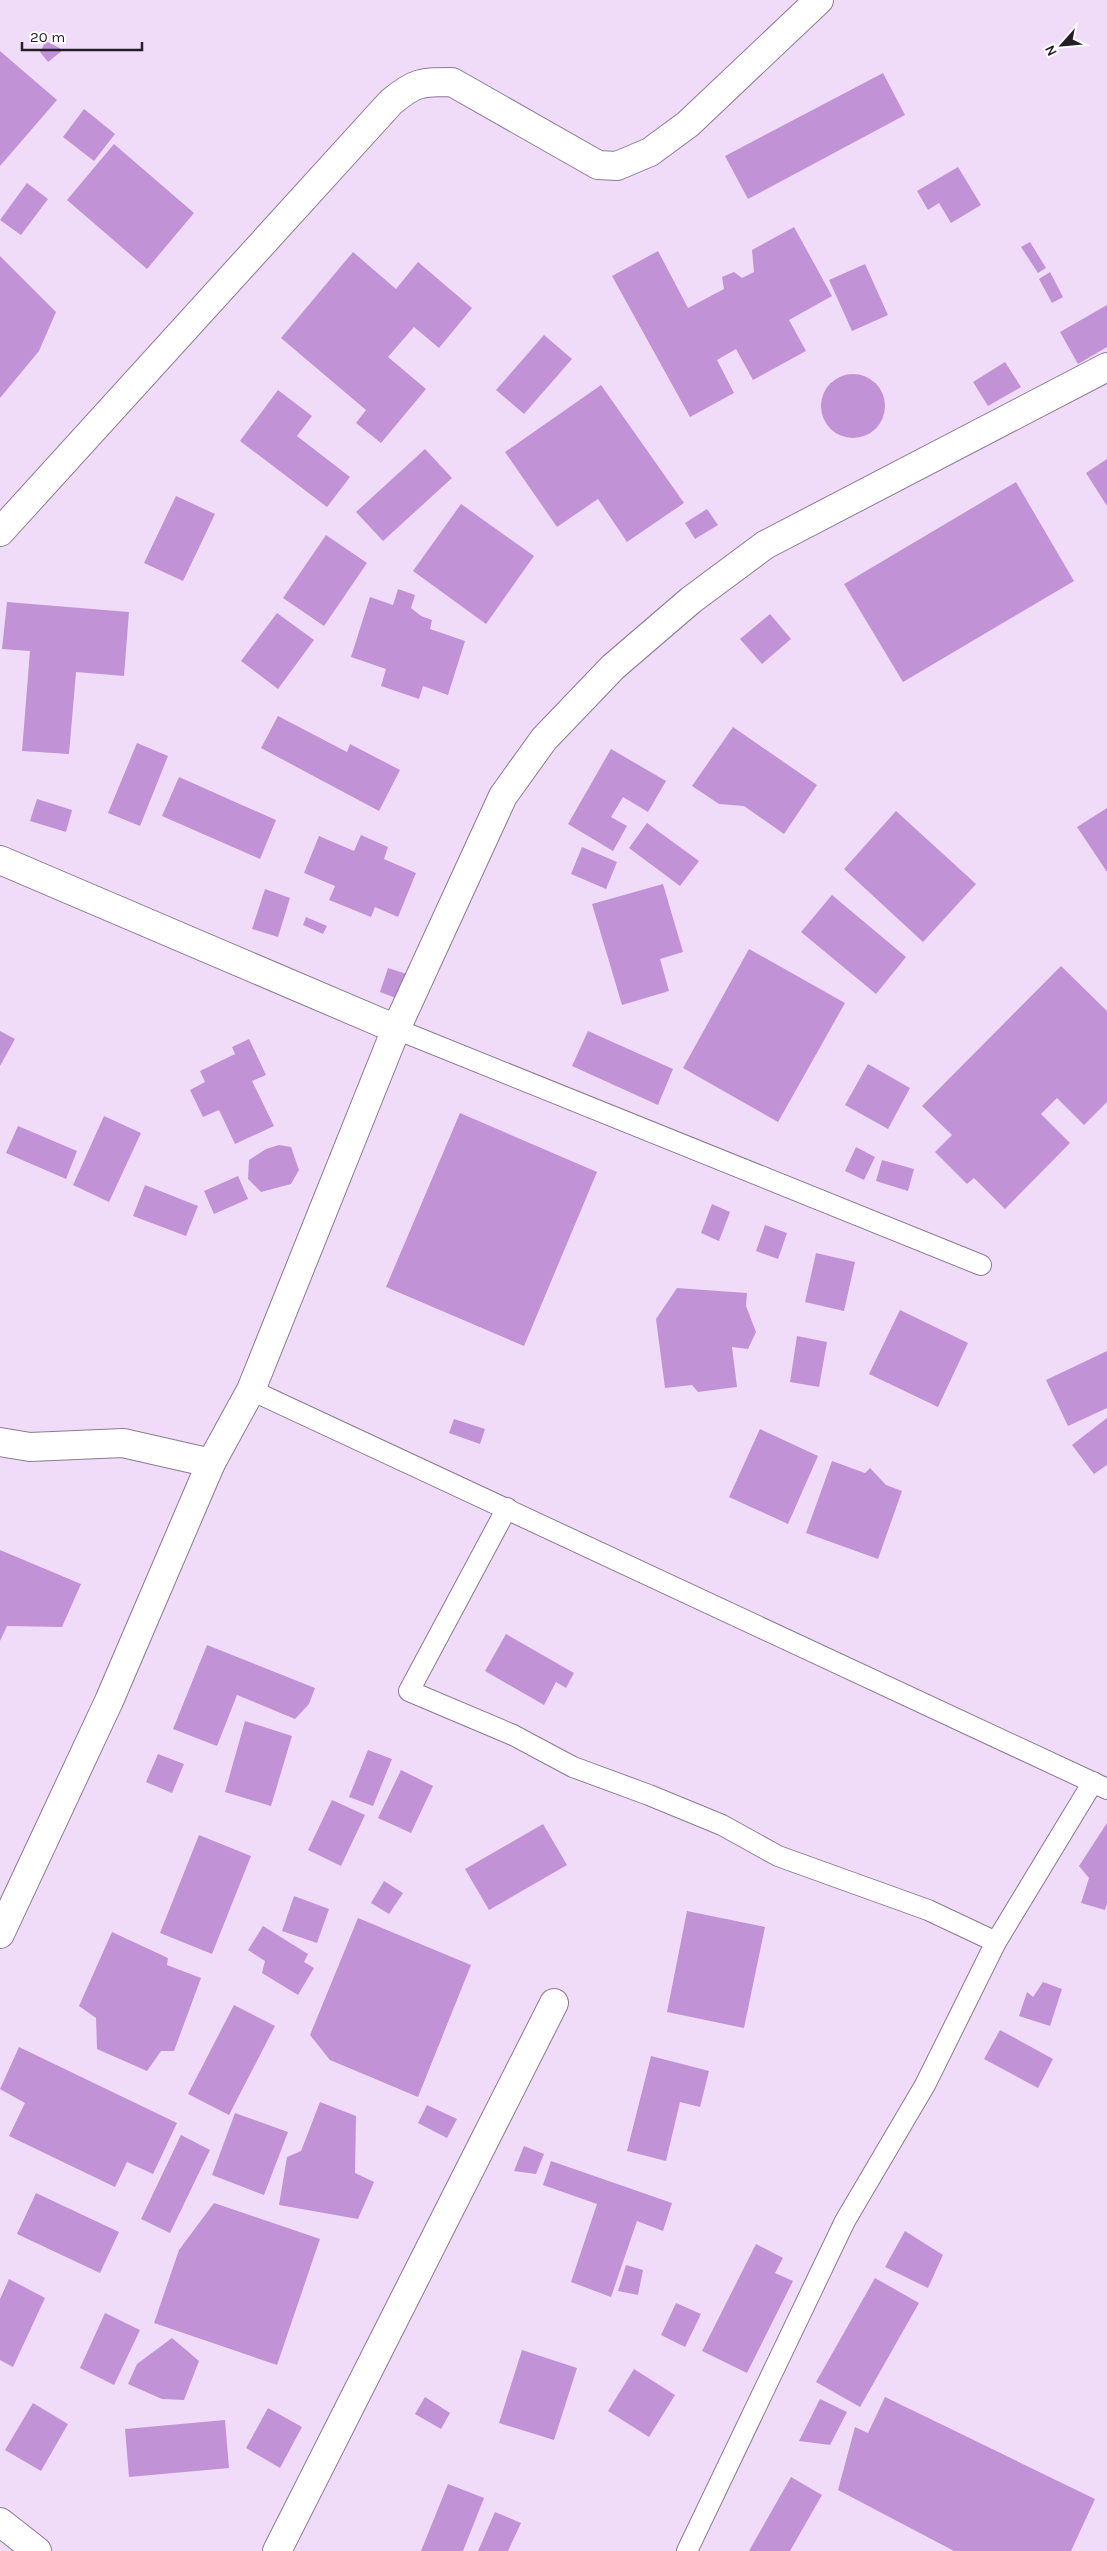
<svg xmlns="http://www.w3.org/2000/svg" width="1107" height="2551" font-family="Karla,sans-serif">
  <rect width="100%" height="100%" fill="#f0dcf9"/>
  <g fill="#c292d7">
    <polygon points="46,41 63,50 48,62 40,52"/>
    <polygon points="0,51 57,100 0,166"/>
    <polygon points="883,73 905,115 748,199 725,156"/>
    <polygon points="84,109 115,134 94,161 63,137"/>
    <polygon points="114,144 194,213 147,269 67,200"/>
    <polygon points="958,167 981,205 951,223 939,203 928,210 917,191"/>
    <polygon points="27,183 48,199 21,235 0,220"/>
    <polygon points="794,227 832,296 789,320 806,351 753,380 736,349 717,360 734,393 690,417 612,276 658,251 688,308 724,289 722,277 734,272 742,278 754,272 752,250"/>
    <polygon points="1030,242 1046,268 1038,273 1021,247"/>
    <polygon points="353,252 396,289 418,262 472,308 439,348 414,327 388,357 426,389 381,443 356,423 366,410 281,338"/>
    <polygon points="0,256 56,312 39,351 0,398"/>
    <polygon points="865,264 888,315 852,331 829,280"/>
    <polygon points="1050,272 1063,297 1052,303 1039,279"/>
    <polygon points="1107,305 1107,347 1078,364 1060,332"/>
    <polygon points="544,335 572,359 524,414 496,390"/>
    <polygon points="1005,362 1021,387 988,406 973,382"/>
    <circle cx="853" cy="406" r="32"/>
    <polygon points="601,385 684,503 627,542 598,499 557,527 505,452"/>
    <polygon points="278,390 312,416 297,436 350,477 327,507 240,441"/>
    <polygon points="425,449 452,478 383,541 356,512"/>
    <polygon points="1107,459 1107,506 1086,473"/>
    <polygon points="1016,482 1074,581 903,682 844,584"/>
    <polygon points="176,496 215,514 183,581 144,563"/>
    <polygon points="461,504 534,556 486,624 413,571"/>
    <polygon points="707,509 718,525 695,539 685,523"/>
    <polygon points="326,535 367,563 324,626 283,598"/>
    <polygon points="398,589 415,595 411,608 421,616 432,620 430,629 465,641 448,695 423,686 419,699 381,686 386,669 351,657 370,597 393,605"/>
    <polygon points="7,602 129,612 124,676 76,672 69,754 22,751 30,651 2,649"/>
    <polygon points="277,613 314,640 278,689 241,661"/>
    <polygon points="770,614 791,639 762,664 740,639"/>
    <polygon points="278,716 347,752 350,744 400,770 379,811 261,748"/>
    <polygon points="733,727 817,785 784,834 744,806 719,804 692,786"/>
    <polygon points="137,743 168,756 140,826 108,813"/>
    <polygon points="611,749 666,781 648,812 623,797 611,817 627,826 613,851 568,824"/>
    <polygon points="179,777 276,820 260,859 162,816"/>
    <polygon points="37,799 72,810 66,832 30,821"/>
    <polygon points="1107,808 1107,872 1077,827"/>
    <polygon points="896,811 976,884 923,942 844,869"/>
    <polygon points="647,823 699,861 680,886 629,848"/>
    <polygon points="361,835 388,847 384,859 416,873 398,917 375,907 371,917 329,900 335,886 304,873 319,836 354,851"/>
    <polygon points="582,847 617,862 606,889 571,874"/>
    <polygon points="663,884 683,952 660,959 669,991 622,1005 592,904"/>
    <polygon points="265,889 290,898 278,937 252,929"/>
    <polygon points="832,895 906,957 876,994 801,932"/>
    <polygon points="306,917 327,926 323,934 303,925"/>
    <polygon points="749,949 845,1003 778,1122 683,1068"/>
    <polygon points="1061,966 1107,1011 1107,1102 1084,1125 1057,1098 1041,1114 1070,1143 1005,1209 974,1178 967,1184 935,1152 952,1135 922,1106"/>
    <polygon points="388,968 410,975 401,1000 380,992"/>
    <polygon points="0,1031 15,1039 0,1066"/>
    <polygon points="588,1031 673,1069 658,1105 572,1066"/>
    <polygon points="249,1039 266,1075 252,1081 274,1126 235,1144 219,1110 203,1117 190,1090 205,1082 200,1071 235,1054 232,1047"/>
    <polygon points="868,1064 910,1088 888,1129 845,1105"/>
    <polygon points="460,1113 597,1172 524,1346 386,1287"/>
    <polygon points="104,1116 141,1133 109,1202 73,1185"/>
    <polygon points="18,1126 77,1151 66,1179 6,1153"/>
    <polygon points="279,1145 291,1147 299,1170 291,1184 261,1192 248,1179 249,1160 266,1149"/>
    <polygon points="856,1147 875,1157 864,1180 845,1171"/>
    <polygon points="882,1160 914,1169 908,1191 876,1181"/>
    <polygon points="238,1176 248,1199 214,1214 204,1191"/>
    <polygon points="145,1185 198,1206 186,1236 133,1216"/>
    <polygon points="712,1204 730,1212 719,1241 701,1233"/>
    <polygon points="765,1225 787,1233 778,1259 756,1251"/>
    <polygon points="816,1253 855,1262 844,1311 805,1302"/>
    <polygon points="677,1288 747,1293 746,1306 756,1332 748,1349 732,1347 737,1387 698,1392 692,1385 665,1388 656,1319"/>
    <polygon points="900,1310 968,1343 938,1407 869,1374"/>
    <polygon points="797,1336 827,1342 819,1387 790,1382"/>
    <polygon points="1107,1351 1107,1408 1068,1426 1046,1380"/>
    <polygon points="1107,1418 1107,1465 1094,1474 1072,1445"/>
    <polygon points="454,1419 485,1429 480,1444 449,1433"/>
    <polygon points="760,1429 818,1456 788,1524 729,1497"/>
    <polygon points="832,1461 865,1473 870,1468 886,1485 902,1491 878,1559 806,1533"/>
    <polygon points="0,1550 81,1584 62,1627 7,1626 0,1641"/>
    <polygon points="506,1634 574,1673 566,1688 556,1682 544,1705 485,1671"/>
    <polygon points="207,1645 315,1688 309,1704 295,1719 237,1695 217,1746 173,1729"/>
    <polygon points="245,1721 292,1736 271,1806 225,1792"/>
    <polygon points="368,1750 392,1759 373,1806 349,1797"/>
    <polygon points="158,1754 184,1764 172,1793 146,1782"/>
    <polygon points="401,1770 433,1786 411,1833 378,1818"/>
    <polygon points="332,1800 365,1815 341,1866 308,1850"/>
    <polygon points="1107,1823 1107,1903 1105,1910 1081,1903 1089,1878 1079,1866"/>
    <polygon points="543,1824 567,1865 489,1910 465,1869"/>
    <polygon points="199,1835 251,1856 212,1954 160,1933"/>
    <polygon points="384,1881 403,1893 389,1914 371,1903"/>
    <polygon points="294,1896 329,1909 317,1943 282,1931"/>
    <polygon points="687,1911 765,1927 744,2028 667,2012"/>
    <polygon points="358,1918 471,1965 418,2097 330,2060 310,2035"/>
    <polygon points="263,1926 308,1954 304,1962 314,1968 298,1995 262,1973 265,1961 248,1950"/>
    <polygon points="112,1932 168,1958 167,1965 201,1978 174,2051 161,2051 147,2071 97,2049 96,2018 79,2006"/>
    <polygon points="1043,1982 1062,1989 1050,2026 1019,2016 1027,1992 1033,1997"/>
    <polygon points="234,2005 275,2026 229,2115 188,2094"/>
    <polygon points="1000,2030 1053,2059 1038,2088 984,2059"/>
    <polygon points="19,2047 177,2123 153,2174 127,2162 115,2187 9,2136 25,2103 0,2089"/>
    <polygon points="651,2056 709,2071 700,2107 680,2102 666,2161 627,2151"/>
    <polygon points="320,2102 356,2116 355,2173 374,2182 358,2219 279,2205 287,2157 301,2151"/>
    <polygon points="427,2105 457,2119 447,2138 418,2123"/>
    <polygon points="235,2113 288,2132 264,2195 212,2175"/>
    <polygon points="181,2135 210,2150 170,2233 141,2219"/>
    <polygon points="524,2146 544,2154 536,2174 514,2171"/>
    <polygon points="551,2161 672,2203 663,2231 637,2221 611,2297 571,2282 597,2204 543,2185"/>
    <polygon points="36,2193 119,2232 100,2273 17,2234"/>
    <polygon points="214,2203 320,2239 277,2365 154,2323 179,2250"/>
    <polygon points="905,2231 943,2255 928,2288 885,2267"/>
    <polygon points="756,2244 783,2258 775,2273 793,2281 747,2373 702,2351"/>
    <polygon points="626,2265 643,2270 638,2295 618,2291"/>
    <polygon points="875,2278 919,2303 860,2407 816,2382"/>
    <polygon points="9,2279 45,2298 13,2367 0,2360 0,2299"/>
    <polygon points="676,2303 701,2314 685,2347 661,2335"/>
    <polygon points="105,2313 140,2330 114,2385 80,2368"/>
    <polygon points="172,2338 199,2361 184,2400 162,2399 128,2384 137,2364"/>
    <polygon points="522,2350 577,2368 554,2440 499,2423"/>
    <polygon points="634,2369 675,2395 649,2437 608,2411"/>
    <polygon points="425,2397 450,2413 441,2429 415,2414"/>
    <polygon points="885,2397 1095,2499 1071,2551 954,2551 838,2490 855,2427 868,2433"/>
    <polygon points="820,2399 847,2412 830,2445 799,2441"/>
    <polygon points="33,2403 68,2424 41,2471 5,2450"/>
    <polygon points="268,2408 302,2427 280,2468 246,2448"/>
    <polygon points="225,2420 229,2468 129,2477 125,2429"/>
    <polygon points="791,2477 822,2495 790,2551 749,2551"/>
    <polygon points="448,2484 484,2498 463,2551 421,2551"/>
    <polygon points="495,2512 521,2523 508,2551 478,2551"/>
  </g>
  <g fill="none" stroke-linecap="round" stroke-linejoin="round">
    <g stroke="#8c7a94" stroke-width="22">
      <g id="service">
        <polyline points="396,1029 981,1265"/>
        <polyline points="251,1390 1107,1789"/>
        <polyline points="507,1508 409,1691 513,1735 573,1767 649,1795 722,1825 778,1856 928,1910 996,1942"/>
        <polyline points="687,2551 845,2221 925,2085 996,1942 1093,1782"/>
      </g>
    </g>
    <g stroke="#8c7a94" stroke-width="30">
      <g id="minor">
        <path d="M0,532L391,102C415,82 421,82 452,82L598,165L617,166L650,152L688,124L819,0"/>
        <polyline points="0,860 396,1029"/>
        <polyline points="0,1442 30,1447 123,1443 211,1463"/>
        <polyline points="0,1934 109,1701 211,1463 251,1390 396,1029 503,796 544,739 613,667 691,600 765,545 1107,367"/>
        <polyline points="0,2522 37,2551"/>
        <polyline points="277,2551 554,2003"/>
      </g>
    </g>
    <use href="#service" stroke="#fff" stroke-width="20"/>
    <use href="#minor" stroke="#fff" stroke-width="28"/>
  </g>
  <g transform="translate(1062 45) rotate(243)" stroke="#ffffff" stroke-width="4" paint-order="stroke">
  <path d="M0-4L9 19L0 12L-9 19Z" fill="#251e28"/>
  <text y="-8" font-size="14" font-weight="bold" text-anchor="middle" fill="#251e28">N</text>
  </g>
  <path d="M22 42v8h120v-8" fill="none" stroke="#251e28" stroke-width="2.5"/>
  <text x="30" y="42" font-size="15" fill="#251e28" stroke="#ffffff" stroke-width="4" paint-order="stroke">20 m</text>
</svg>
